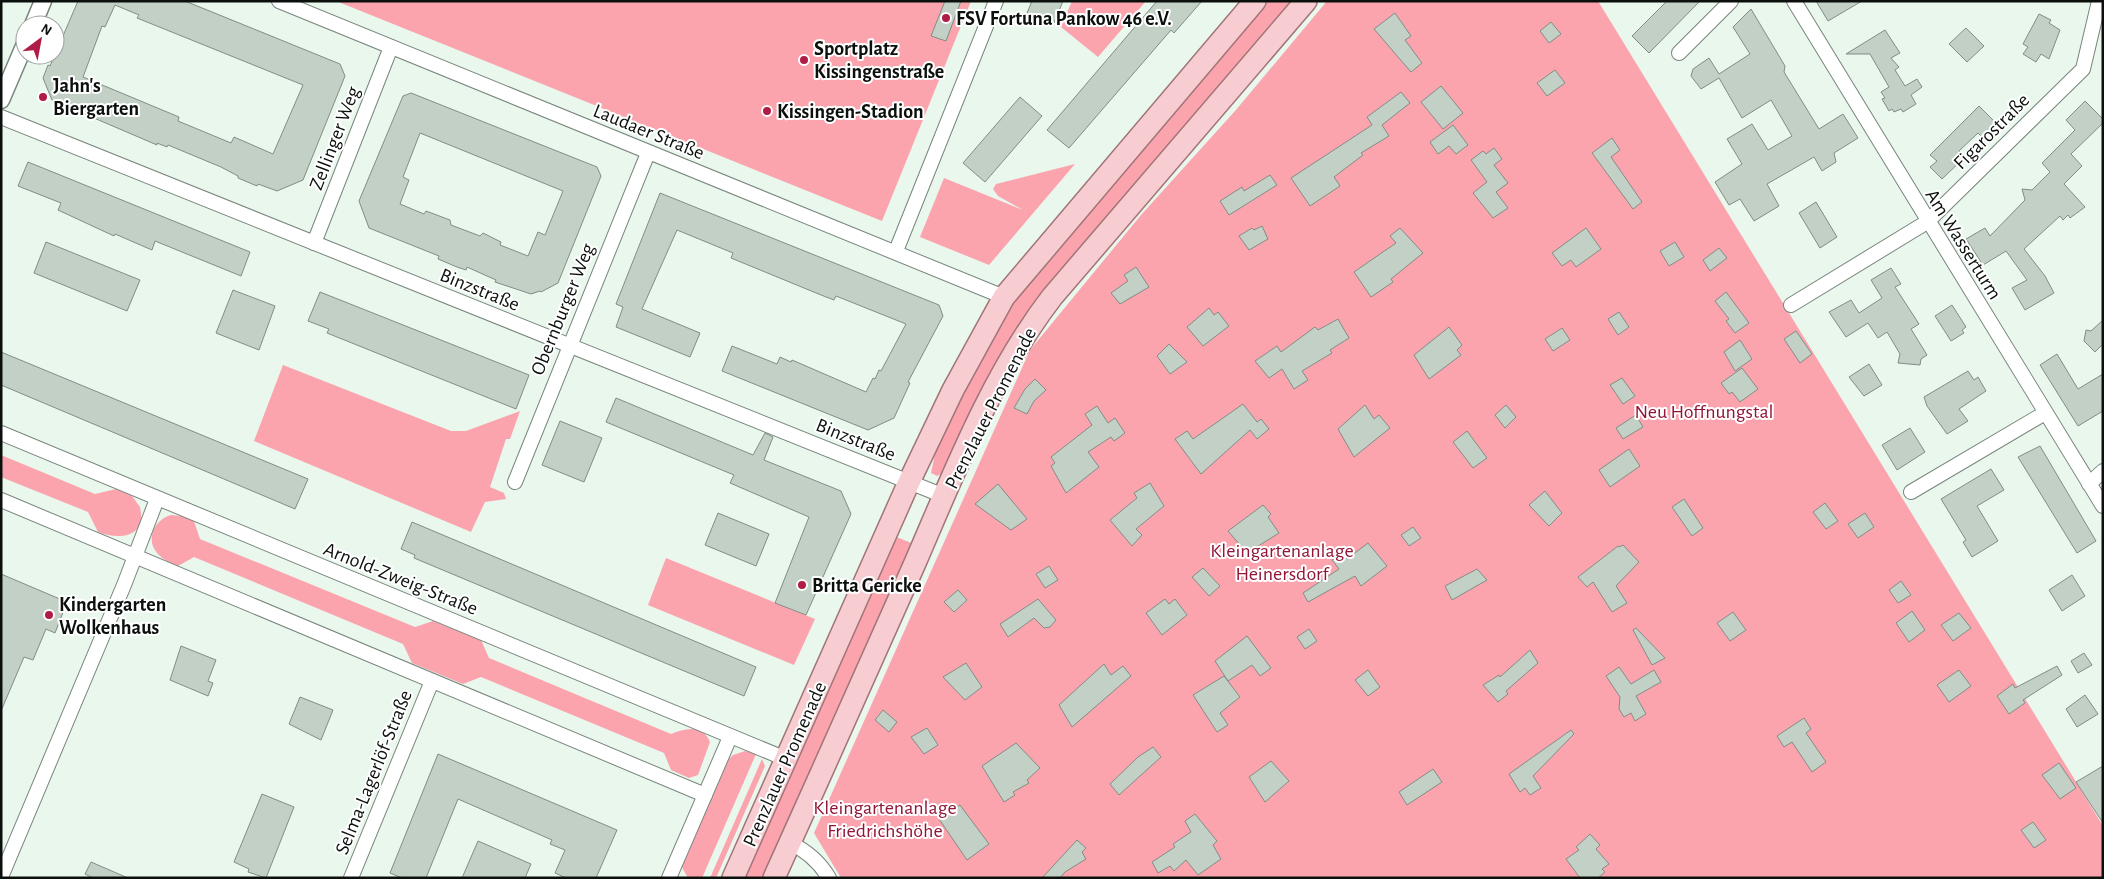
<svg xmlns="http://www.w3.org/2000/svg" width="2104" height="879" font-family="'Alegreya Sans',sans-serif">
  <rect width="100%" height="100%" fill="#e9f7ed"/>
  <g fill="#fba4ae">
    <polygon points="336,1 971,1 882,221"/>
    <polygon points="1072,1 1146,1 1098,57 1061,27"/>
    <polygon points="1266,1 1295,1 1032,312 943,473 937,476 931,473 936,449 949,417 1016,294"/>
    <polygon points="1327,1 1598,1 2103,826 2103,878 841,878 814,833 1030,350 1141,215 1235,111"/>
    <polygon points="1075,164 989,265 920,237 944,178 1023,210 998,196 993,189 996,184"/>
    <polygon points="283,365 451,431 466,431 520,411 510,439 506,439 490,487 504,493 506,499 485,502 471,532 254,441"/>
    <path d="M1,455L95,494L116,489L132,496L140,507C147,538 119,540 98,532L88,512L1,477Z"/>
    <path d="M171,515L181,516L194,521L200,539L415,627L433,621L481,640L489,658L671,734C685,728 703,724 710,742L698,775L689,778L671,770L664,753L481,677L463,684L412,663L403,644L194,557L178,566C171,563 165,561 160,556C144,542 153,520 171,515Z"/>
    <polygon points="894,536 914,544 765,878 743,878"/>
    <polygon points="666,558 815,619 794,665 648,605"/>
    <polygon points="745,751 756,754 702,878 688,878 680,864 726,762 733,755"/>
    <polygon points="762,759 765,766 716,878 710,878"/>
  </g>
  <g fill="#c3d0c6" stroke="#818d85" fill-rule="evenodd">
    <path d="M78,1H185L340,64L345,76L303,180L277,191L258,184L257,186L238,178V176L221,167L168,145L167,147L157,143V145L52,100L43,78L48,65L50,66ZM115,5L139,15L137,18L303,85L273,154L234,137L231,143L178,121L179,117L83,77L102,26L105,27Z"/>
    <polygon points="945,1 961,1 946,41 931,36"/>
    <polygon points="1032,1 1063,1 1054,23 1027,13"/>
    <polygon points="1157,1 1202,1 1174,33 1171,30 1069,148 1047,130"/>
    <polygon points="1667,1 1700,1 1649,53 1632,36"/>
    <polygon points="1816,1 1862,1 1828,21"/>
    <polygon points="1751,9 1785,66 1784,72 1819,129 1843,114 1858,138 1834,153 1836,162 1822,171 1814,157 1767,184 1779,206 1754,221 1740,199 1729,205 1715,182 1742,164 1727,139 1752,124 1768,150 1792,136 1771,100 1742,118 1719,78 1701,89 1691,76 1693,69 1709,58 1719,74 1750,54 1733,27"/>
    <polygon points="1395,13 1411,36 1405,40 1422,63 1411,72 1374,29"/>
    <polygon points="2039,14 2051,20 2049,23 2060,30 2049,59 2041,54 2036,62 2023,54 2028,47 2023,44"/>
    <polygon points="1551,22 1561,34 1549,43 1540,31"/>
    <polygon points="1966,28 1984,46 1967,62 1949,44"/>
    <polygon points="1885,30 1900,53 1891,58 1899,67 1895,70 1905,86 1917,79 1922,87 1911,95 1916,104 1903,112 1901,109 1894,112 1892,109 1889,111 1882,99 1885,98 1881,92 1889,87 1870,54 1846,54"/>
    <polygon points="1555,70 1565,83 1547,96 1537,83"/>
    <polygon points="1441,86 1463,113 1443,129 1421,102"/>
    <polygon points="1401,92 1410,103 1382,125 1389,136 1361,153 1363,155 1334,177 1340,186 1310,206 1291,178 1372,125 1367,117"/>
    <path d="M411,93L597,167L601,176L558,283L541,292L540,291L531,294L495,282L496,280L467,267L466,270L457,267L438,259L439,256L369,228L359,201L403,96ZM420,133L563,191L545,235L538,232L528,256L500,245L501,242L483,233L480,236L451,225L450,220L426,211L424,214L400,204L409,180L403,177Z"/>
    <polygon points="1020,97 1042,116 985,182 963,163"/>
    <polygon points="2085,101 2103,119 2103,123 2071,154 2082,166 2064,184 2085,207 2070,218 2068,215 2063,220 2060,216 2024,249 2045,276 2054,293 2025,310 2012,288 2027,280 2006,251 1983,265 1966,239 1985,228 1990,236 2025,200 2022,189 2032,190 2050,172 2042,163 2075,130 2066,120"/>
    <polygon points="1979,106 1997,124 1983,138 1978,133 1959,151 1965,157 1942,179 1930,167 1937,161 1930,155"/>
    <polygon points="1453,125 1468,145 1456,154 1449,146 1438,154 1430,142"/>
    <polygon points="1612,138 1620,150 1611,157 1642,202 1633,209 1592,153"/>
    <polygon points="1494,148 1502,159 1494,165 1508,183 1496,192 1508,208 1493,218 1473,193 1487,182 1471,160 1483,151 1486,154"/>
    <polygon points="28,162 250,252 241,276 155,241 152,250 115,234 114,236 58,210 61,203 18,186"/>
    <polygon points="1270,175 1277,185 1229,215 1220,201 1242,187 1244,191"/>
    <polygon points="660,193 939,305 943,316 908,382 910,383 894,418 868,430 722,371 732,346 777,364 780,357 791,362 792,360 866,392 873,378 875,379 879,370 881,371 906,324 836,296 834,300 821,295 731,258 733,253 677,230 642,309 700,333 690,357 616,327 623,307 616,304"/>
    <polygon points="1816,202 1837,237 1820,248 1799,213"/>
    <polygon points="1262,226 1268,239 1249,250 1239,236 1252,228 1254,230"/>
    <polygon points="1400,228 1423,253 1391,279 1393,282 1371,297 1354,272 1396,243 1390,236"/>
    <polygon points="1586,228 1601,249 1576,267 1571,260 1562,266 1552,253"/>
    <polygon points="46,242 140,280 127,311 34,273"/>
    <polygon points="1675,242 1684,257 1669,266 1660,251"/>
    <polygon points="1719,248 1727,258 1710,271 1703,260"/>
    <polygon points="1136,267 1149,287 1120,304 1111,293 1128,281 1124,275"/>
    <polygon points="1891,268 1901,284 1895,287 1919,324 1911,329 1927,355 1921,359 1920,365 1898,363 1900,354 1887,332 1878,338 1868,323 1846,337 1829,312 1851,300 1859,313 1882,298 1871,280"/>
    <polygon points="233,290 275,306 259,350 216,333"/>
    <polygon points="320,292 529,375 516,409 327,333 329,329 308,321"/>
    <polygon points="1726,292 1749,323 1735,333 1726,321 1729,319 1715,301"/>
    <polygon points="1952,305 1966,327 1962,330 1964,333 1951,341 1935,316"/>
    <polygon points="1209,308 1214,315 1218,312 1229,326 1203,346 1187,327"/>
    <polygon points="1619,312 1629,327 1618,335 1608,319"/>
    <polygon points="1338,319 1349,338 1330,350 1332,353 1302,371 1308,380 1294,389 1282,369 1269,378 1255,361 1277,346 1281,352 1315,327 1318,330"/>
    <polygon points="2103,320 2103,344 2095,352 2084,341 2086,330 2091,331"/>
    <polygon points="1449,327 1462,345 1457,350 1461,355 1429,379 1414,355"/>
    <polygon points="1562,328 1570,340 1553,351 1545,339"/>
    <polygon points="1796,331 1812,354 1800,363 1784,339"/>
    <polygon points="1740,340 1752,359 1735,371 1724,352"/>
    <polygon points="1169,344 1187,362 1170,374 1157,356"/>
    <polygon points="1,352 308,479 295,509 1,385"/>
    <polygon points="2057,354 2078,389 2103,374 2103,411 2078,426 2040,365"/>
    <polygon points="1869,364 1882,385 1864,396 1849,377"/>
    <polygon points="1742,368 1758,389 1740,402 1732,392 1729,394 1721,383"/>
    <polygon points="1968,371 1974,380 1978,377 1986,391 1959,409 1968,421 1947,434 1927,406 1924,397"/>
    <polygon points="1622,378 1635,396 1623,404 1610,385"/>
    <polygon points="1035,379 1046,390 1034,401 1027,414 1014,408 1025,389"/>
    <polygon points="616,398 753,455 765,433 773,437 764,460 841,491 851,514 806,615 775,603 809,517 730,483 734,475 606,422"/>
    <polygon points="1243,404 1257,422 1261,419 1269,429 1257,439 1250,430 1201,474 1175,439 1187,431 1193,439"/>
    <polygon points="1365,405 1374,419 1379,415 1390,428 1354,457 1338,429"/>
    <polygon points="1506,405 1516,417 1505,428 1495,415"/>
    <polygon points="1097,406 1108,423 1115,418 1125,433 1114,441 1111,437 1088,452 1099,467 1066,493 1051,466 1055,463 1051,457 1092,425 1085,414"/>
    <polygon points="1636,415 1643,427 1623,439 1616,428"/>
    <polygon points="560,421 602,438 584,482 542,465"/>
    <polygon points="1910,428 1925,452 1897,470 1882,445"/>
    <polygon points="1467,431 1487,458 1473,468 1453,442"/>
    <polygon points="2040,446 2096,541 2077,553 2018,457"/>
    <polygon points="1629,449 1640,466 1610,487 1599,470"/>
    <polygon points="1991,469 2004,490 1977,506 1998,541 1972,557 1963,542 1966,540 1941,499"/>
    <polygon points="1150,483 1164,506 1136,529 1142,535 1132,546 1110,520 1137,498 1134,493"/>
    <polygon points="998,484 1027,519 1011,530 975,504"/>
    <polygon points="1545,491 1562,513 1549,526 1529,505"/>
    <polygon points="1684,499 1703,528 1692,536 1672,507"/>
    <polygon points="1825,503 1838,521 1826,529 1813,512"/>
    <polygon points="1263,505 1271,514 1268,517 1279,533 1247,553 1228,531"/>
    <polygon points="718,513 769,534 756,566 705,545"/>
    <polygon points="1865,513 1874,527 1858,538 1848,524"/>
    <polygon points="412,522 756,667 744,696 414,558 415,555 401,549"/>
    <polygon points="1413,527 1421,538 1409,546 1401,535"/>
    <polygon points="1368,543 1387,566 1361,586 1355,576 1308,602 1303,593 1339,569 1332,560 1343,553 1347,559"/>
    <polygon points="1623,545 1639,562 1616,586 1627,603 1612,612 1593,582 1587,587 1578,577 1618,546 1619,547"/>
    <polygon points="1049,566 1058,580 1045,588 1036,574"/>
    <polygon points="1203,568 1220,586 1209,596 1192,577"/>
    <polygon points="1477,569 1487,580 1452,600 1445,586"/>
    <polygon points="1,574 67,602 55,633 46,629 33,660 24,657 1,711"/>
    <polygon points="2072,575 2085,596 2062,611 2049,590"/>
    <polygon points="1901,581 1911,595 1898,603 1889,590"/>
    <polygon points="958,590 967,600 954,612 944,602"/>
    <polygon points="1038,599 1056,620 1050,627 1044,628 1034,618 1008,637 1000,624"/>
    <polygon points="1165,599 1169,604 1175,599 1187,615 1162,635 1146,613"/>
    <polygon points="1912,611 1925,630 1909,642 1896,623"/>
    <polygon points="1733,612 1746,630 1730,641 1717,623"/>
    <polygon points="1959,613 1971,628 1953,641 1941,625"/>
    <polygon points="1636,628 1665,658 1652,665 1633,630"/>
    <polygon points="1309,629 1317,641 1305,649 1297,637"/>
    <polygon points="1247,636 1271,668 1260,676 1252,665 1228,681 1215,661"/>
    <polygon points="181,646 216,660 208,681 213,683 208,696 170,680"/>
    <polygon points="1530,650 1538,663 1506,691 1508,694 1498,702 1483,685 1499,675 1500,677"/>
    <polygon points="2084,653 2092,665 2078,673 2071,661"/>
    <polygon points="966,663 982,687 965,700 943,677"/>
    <polygon points="1104,664 1111,675 1123,666 1131,676 1072,727 1059,705"/>
    <polygon points="2057,666 2062,675 2023,700 2025,703 2009,714 1997,696 2013,684 2015,688"/>
    <polygon points="1619,667 1631,684 1654,670 1661,682 1636,696 1646,714 1635,721 1631,713 1624,717 1619,709 1620,697 1606,676"/>
    <polygon points="1368,670 1380,687 1368,696 1355,680"/>
    <polygon points="1959,670 1971,686 1949,702 1937,685"/>
    <polygon points="1224,676 1240,697 1220,713 1228,725 1217,732 1193,695"/>
    <polygon points="2085,695 2098,714 2077,727 2066,709"/>
    <polygon points="300,697 333,710 321,740 289,724"/>
    <polygon points="883,710 897,722 889,732 875,720"/>
    <polygon points="1804,718 1811,729 1806,733 1826,762 1812,772 1792,742 1784,747 1777,736"/>
    <polygon points="927,728 938,745 924,754 911,737"/>
    <polygon points="1571,730 1574,734 1533,776 1541,788 1530,795 1525,788 1520,792 1509,774"/>
    <polygon points="1016,743 1040,768 1027,780 1029,783 1013,792 1015,795 1004,802 982,766"/>
    <polygon points="1153,747 1161,757 1119,795 1110,784 1138,757"/>
    <polygon points="438,754 617,830 596,878 566,878 555,873 565,850 550,844 552,840 458,799 426,878 402,878 390,873"/>
    <polygon points="1271,761 1289,781 1265,802 1249,777"/>
    <polygon points="2059,763 2076,788 2060,799 2042,775"/>
    <polygon points="2103,766 2103,823 2076,782"/>
    <polygon points="1433,769 1442,782 1407,805 1399,792"/>
    <polygon points="262,794 294,807 266,878 248,872 249,869 234,862"/>
    <polygon points="960,805 989,844 967,860 939,819"/>
    <polygon points="1195,814 1217,841 1213,845 1221,859 1198,875 1186,860 1174,871 1170,866 1158,873 1152,862 1175,847 1173,844 1191,832 1185,821"/>
    <polygon points="2033,822 2046,840 2034,848 2021,830"/>
    <polygon points="1590,834 1600,845 1596,849 1609,864 1602,869 1605,872 1598,878 1580,878 1566,859 1579,850 1576,847"/>
    <polygon points="1077,840 1086,848 1082,852 1086,859 1065,872 1060,878 1042,878"/>
    <polygon points="478,841 531,864 525,878 462,878"/>
    <polygon points="91,862 128,878 93,878 85,874"/>
  </g>
  <g fill="none" stroke-linecap="round" stroke-linejoin="round">
    <g stroke="#79857c" stroke-width="16">
      <g id="minor">
        <polyline points="279,1 1004,297"/>
        <polyline points="1794,1 2103,506"/>
        <polyline points="1679,53 1731,1"/>
        <polyline points="1,117 944,496"/>
        <polyline points="314,243 391,47"/>
        <polyline points="896,251 996,1"/>
        <polyline points="1791,305 1927,222 2083,69 2099,1"/>
        <polyline points="1,433 786,759"/>
        <polyline points="515,482 648,153"/>
        <polyline points="2089,484 2103,471"/>
        <polyline points="1911,492 2045,413"/>
        <polyline points="1,500 705,795"/>
        <path d="M790,843C807,851 819,861 829,878"/>
        <polyline points="1,877 124,585 157,499"/>
        <polyline points="351,878 432,681"/>
        <polyline points="669,878 730,737"/>
      </g>
    </g>
    <g stroke="#79857c" stroke-width="19">
      <g id="tertiary">
        <polyline points="33,25 43,1"/>
        <polyline points="1,100 25,44"/>
      </g>
    </g>
    <g stroke="#a17578" stroke-width="24">
      <g id="primary">
        <polyline points="733,878 909,482 953,390 1004,297 1255,1"/>
        <path d="M774,878C821,773 869,668 915,563C954,473 992,375 1052,297L1306,1"/>
      </g>
    </g>
    <use href="#minor" stroke="#fff" stroke-width="14"/>
    <use href="#tertiary" stroke="#fff" stroke-width="16"/>
    <use href="#primary" stroke="#f7cdd1" stroke-width="21"/>
  </g>
  <g fill="#af1c45" stroke="#fff" stroke-width="2">
    <circle cx="946" cy="18" r="5"/>
    <circle cx="804" cy="60" r="5"/>
    <circle cx="43" cy="97" r="5"/>
    <circle cx="767" cy="111" r="5"/>
    <circle cx="802" cy="585" r="5"/>
    <circle cx="49" cy="615" r="5"/>
  </g>
  <g text-anchor="middle" stroke-width="4" stroke-linejoin="round" paint-order="stroke">
    <g font-size="20" font-weight="bold" fill="#0b100d" stroke="#fff" text-anchor="start">
      <text x="956" y="25">FSV Fortuna Pankow 46 e.V.</text>
      <text x="814" y="55">Sportplatz<tspan x="814" dy="23">Kissingenstraße</tspan></text>
      <text x="53" y="92">Jahn's<tspan x="53" dy="23">Biergarten</tspan></text>
      <text x="777" y="118">Kissingen-Stadion</text>
      <text x="812" y="592">Britta Gericke</text>
      <text x="59" y="611">Kindergarten<tspan x="59" dy="23">Wolkenhaus</tspan></text>
    </g>
    <g font-size="20" fill="#0b100d" stroke="#fff">
      <text transform="translate(649 131) rotate(22)" y="7">Laudaer Straße</text>
      <text transform="translate(1991 131) rotate(-45)" y="7">Figarostraße</text>
      <text transform="translate(334 138) rotate(-69)" y="7">Zellinger Weg</text>
      <text transform="translate(1964 244) rotate(58)" y="7">Am Wasserturm</text>
      <text transform="translate(480 289) rotate(22)" y="7">Binzstraße</text>
      <text transform="translate(562 309) rotate(-68)" y="7">Obernburger Weg</text>
      <text transform="translate(990 408) rotate(-63)" y="7">Prenzlauer Promenade</text>
      <text transform="translate(856 439) rotate(22)" y="7">Binzstraße</text>
      <text transform="translate(401 578) rotate(22)" y="7">Arnold-Zweig-Straße</text>
      <text transform="translate(784 764) rotate(-66)" y="7">Prenzlauer Promenade</text>
      <text transform="translate(373 772) rotate(-68)" y="7">Selma-Lagerlöf-Straße</text>
    </g>
    <g font-size="20" fill="#901537" stroke="#fff">
      <text x="1704" y="418">Neu Hoffnungstal</text>
      <text x="1282" y="557">Kleingartenanlage<tspan x="1282" dy="23">Heinersdorf</tspan></text>
      <text x="885" y="814">Kleingartenanlage<tspan x="885" dy="23">Friedrichshöhe</tspan></text>
    </g>
  </g>
  <rect width="2104" height="879" fill="none" stroke="#0b100d" stroke-width="5"/>
  <g transform="translate(40 40) rotate(32)"><circle r="24" fill="#ffffff" stroke="#9d9f9e"/>
  <path d="M0-4L9 19L0 12L-9 19Z" fill="#af1c45"/>
  <text y="-8" font-size="14" font-weight="bold" text-anchor="middle" fill="#0b100d">N</text>
  </g>
</svg>
